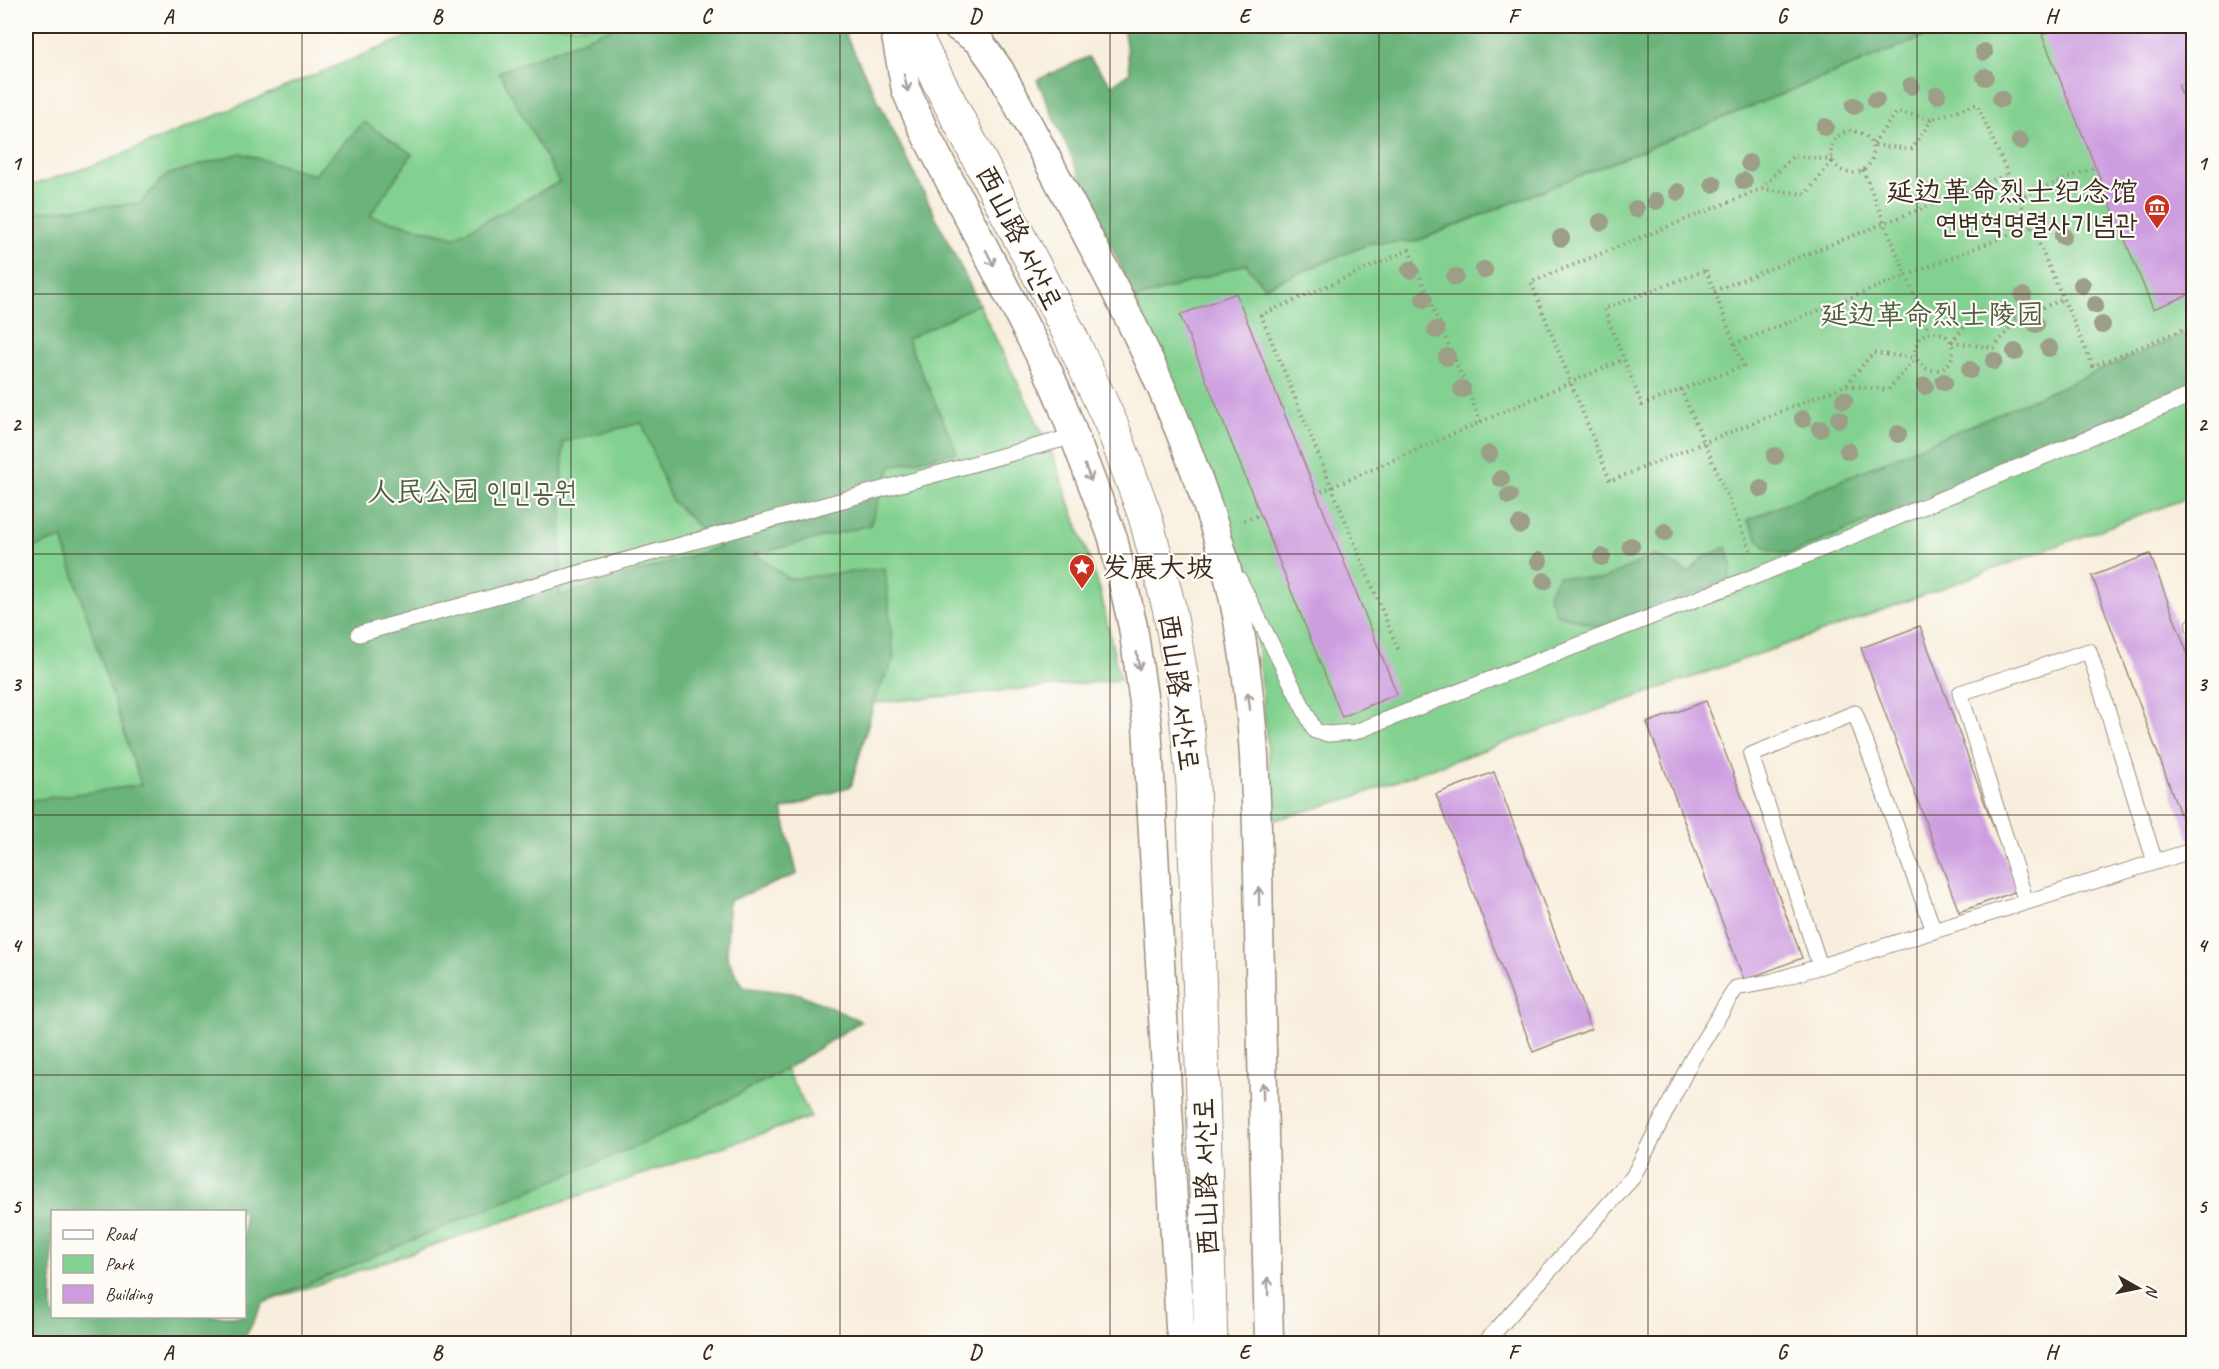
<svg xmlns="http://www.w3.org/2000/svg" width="2219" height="1369" viewBox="0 0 2219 1369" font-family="Caveat,'LXGW WenKai TC','Poor Story',sans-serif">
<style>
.green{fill:#83d190;stroke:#5f7e57;stroke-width:1.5;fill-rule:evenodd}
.forest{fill:#6ab37a;stroke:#526e4c;stroke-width:1.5;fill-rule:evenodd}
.building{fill:#cd9de0}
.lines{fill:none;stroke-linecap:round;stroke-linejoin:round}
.service-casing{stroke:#9a8c7e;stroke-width:17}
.minor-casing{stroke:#9a8c7e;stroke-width:31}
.tertiary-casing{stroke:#9a8c7e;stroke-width:35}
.path{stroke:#9a8c7e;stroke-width:4;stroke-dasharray:1.5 4.5;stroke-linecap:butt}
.service{stroke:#fff;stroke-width:15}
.minor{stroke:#fff;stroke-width:28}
.tertiary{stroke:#fff;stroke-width:33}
.tree{fill:#9c9e87}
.oneway{stroke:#a79f9a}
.grid{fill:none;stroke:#3b2a1e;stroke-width:1.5;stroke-opacity:0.55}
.labels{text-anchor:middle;stroke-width:4.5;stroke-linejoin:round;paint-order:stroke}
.poi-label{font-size:28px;fill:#3b2a1e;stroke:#fdfcf7;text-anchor:end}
.street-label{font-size:28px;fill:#3b2a1e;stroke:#fdfcf7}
.park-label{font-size:28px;fill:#515c40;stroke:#fdfcf7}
.neatline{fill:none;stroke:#3b2a1e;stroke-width:2}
.grid-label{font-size:20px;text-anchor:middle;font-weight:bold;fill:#3b2a1e}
</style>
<rect width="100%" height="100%" fill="#fdfcf7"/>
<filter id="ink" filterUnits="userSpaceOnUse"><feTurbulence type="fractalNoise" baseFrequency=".0167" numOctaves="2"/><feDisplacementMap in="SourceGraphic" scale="12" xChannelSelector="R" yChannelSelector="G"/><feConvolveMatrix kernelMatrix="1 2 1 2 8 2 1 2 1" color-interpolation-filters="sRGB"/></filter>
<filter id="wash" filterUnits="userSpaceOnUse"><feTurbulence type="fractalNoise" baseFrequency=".008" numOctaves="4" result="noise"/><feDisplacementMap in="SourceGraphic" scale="24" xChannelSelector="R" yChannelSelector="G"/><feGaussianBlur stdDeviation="1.35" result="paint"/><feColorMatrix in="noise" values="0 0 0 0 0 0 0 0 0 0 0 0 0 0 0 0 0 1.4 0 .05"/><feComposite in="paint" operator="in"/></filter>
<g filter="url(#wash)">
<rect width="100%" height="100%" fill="#f8eedd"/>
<path class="green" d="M 433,26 L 841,26 L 1051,450 L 1100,590 L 1120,680 L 874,703 L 851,786 L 782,810 L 797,874 L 728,901 L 727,957 L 811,1117 L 263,1303 L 242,1343 L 26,1343 L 26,187 L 101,163 ZM 52,1212 L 244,1212 L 244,1316 L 52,1316 Z
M 1951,26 L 2193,26 L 2193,496 L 1836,627 L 1421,772 L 1354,797 L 1275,820 L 1256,636 L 1235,560 L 1135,299 L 1246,264 L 1265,287 L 1371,243 L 1415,242 Z"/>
<path class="forest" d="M 617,26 L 841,26 L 979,304 L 907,339 L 957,452 L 891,466 L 870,525 L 755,554 L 789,579 L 885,568 L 894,658 L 873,703 L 851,786 L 782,810 L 797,874 L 728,901 L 727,957 L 742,987 L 800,994 L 861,1021 L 786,1069 L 662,1135 L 263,1303 L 242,1343 L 26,1343 L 26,801 L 141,785 L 62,538 L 26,550 L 26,213 L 140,203 L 166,175 L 241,153 L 314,175 L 364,122 L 412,154 L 370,216 L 455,237 L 559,182 L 499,72 ZM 642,423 L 671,500 L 720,547 L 560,596 L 563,442 ZM 52,1212 L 244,1212 L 244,1316 L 52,1316 Z
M 1123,26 L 1951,26 L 1414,242 L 1371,243 L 1264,287 L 1246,264 L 1135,299 L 1037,80 L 1088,57 L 1112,85 L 1130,72 Z
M 2193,331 L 2193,384 L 1793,553 C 1761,555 1763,544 1747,520 Z
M 1726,547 L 1732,565 L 1729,579 L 1605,628 L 1556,614 L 1548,594 L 1558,576 L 1601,580 L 1655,555 L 1689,573 L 1702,558 Z"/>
<g id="blocks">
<path class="building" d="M 2064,26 L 2194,26 L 2194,80 L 2178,85 L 2194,126 L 2194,293 L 2153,309 L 2042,35 Z
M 1236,293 L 1397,694 L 1342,717 L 1180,315 Z
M 2150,554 L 2194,671 L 2194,840 L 2190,841 L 2092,576 Z
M 1920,626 L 2017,891 L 1959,912 L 1861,648 Z
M 1706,701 L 1802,958 L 1744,980 L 1647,723 Z
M 1494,772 L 1591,1029 L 1533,1052 L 1436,794 Z"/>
</g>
</g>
<g filter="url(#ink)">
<use href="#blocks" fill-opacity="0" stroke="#9a8c7e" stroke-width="1.5"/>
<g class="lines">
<g class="service-casing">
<path id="service" d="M 1239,579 L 1315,731 L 1328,734 L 1355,732 L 1761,574 L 2194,394
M 2194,625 L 2194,627
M 359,634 L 1074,436
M 2026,902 L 1960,693 L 2089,651 L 2155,862
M 1820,966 L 1751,755 L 1855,713 L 1934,931
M 1484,1344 L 1633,1177 L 1691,1061 L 1736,988 L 1773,981 L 2194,850"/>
</g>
<g class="minor-casing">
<path id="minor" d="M 894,26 L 906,90 L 924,131 L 1047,369 L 1060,399 L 1113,538 L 1133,627 L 1147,724 L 1180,1328 L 1186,1344
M 956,26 L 979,41 L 1000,71 C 1084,230 1175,386 1224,559 C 1257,680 1257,805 1259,929 C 1263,1066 1266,1203 1269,1340 L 1267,1344"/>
</g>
<g class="tertiary-casing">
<path id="tertiary" d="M 910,26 L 1070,335 L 1112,426 L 1145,516 L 1169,607 L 1183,685 L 1193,784 L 1211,1344"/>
</g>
<path class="path" d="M 1932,119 L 1912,149 L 1872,145 L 1897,112 L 1932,119 L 1977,104 L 2093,366 L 2194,325
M1831 152a21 21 0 1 1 42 0a21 21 0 1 1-42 0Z
M 1833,160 L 1793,156 L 1761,189 L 1531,282 L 1610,481 L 1846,385 L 1873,353 L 1916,358
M 1863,170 L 1929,332
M 1762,189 L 1806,194 L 1833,160
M 2019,198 L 2095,167
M 1706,270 L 1743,366 L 1642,405 L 1604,309 Z
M 1714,291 L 2008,174
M1915 351a19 19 0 1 1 38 0a19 19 0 1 1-38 0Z
M 1951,342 L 1980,310 L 2018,317 L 2064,299
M 1952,342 L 1994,348 L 2018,317
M 1734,344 L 2031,226
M 1847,385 L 1888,390 L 1916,358
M 1681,389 L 1751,551
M 1316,494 L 1624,359
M 1244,520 L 1261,515
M 1398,649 L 1261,315 L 1409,250 L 1481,422"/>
<use href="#service" class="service"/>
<use href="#minor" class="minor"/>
<use href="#tertiary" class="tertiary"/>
</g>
<g class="tree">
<circle cx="1984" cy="52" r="9"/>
<circle cx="1985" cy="77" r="9"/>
<circle cx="1911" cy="86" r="9"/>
<circle cx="1937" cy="95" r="9"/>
<circle cx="2001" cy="99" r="9"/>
<circle cx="1876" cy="100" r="9"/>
<circle cx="1854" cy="106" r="9"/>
<circle cx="1825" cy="127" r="9"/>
<circle cx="2020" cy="141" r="9"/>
<circle cx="1749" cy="163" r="9"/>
<circle cx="1744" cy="181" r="9"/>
<circle cx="1713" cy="184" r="9"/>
<circle cx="1678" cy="192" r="9"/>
<circle cx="1656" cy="201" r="9"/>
<circle cx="1636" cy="209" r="9"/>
<circle cx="1601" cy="222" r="9"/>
<circle cx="2063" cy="236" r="9"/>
<circle cx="1561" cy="238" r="9"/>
<circle cx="1410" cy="270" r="9"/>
<circle cx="1484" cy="270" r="9"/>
<circle cx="1455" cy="277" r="9"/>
<circle cx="2082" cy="285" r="9"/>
<circle cx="2023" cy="296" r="9"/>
<circle cx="1424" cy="299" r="9"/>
<circle cx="2095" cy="305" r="9"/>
<circle cx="2036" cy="324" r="9"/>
<circle cx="2102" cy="325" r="9"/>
<circle cx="1436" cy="330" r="9"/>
<circle cx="2049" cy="348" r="9"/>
<circle cx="2015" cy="352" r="9"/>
<circle cx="1447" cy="357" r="9"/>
<circle cx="1994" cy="361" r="9"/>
<circle cx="1970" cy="370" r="9"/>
<circle cx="1944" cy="382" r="9"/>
<circle cx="1925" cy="386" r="9"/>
<circle cx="1462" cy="389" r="9"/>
<circle cx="1844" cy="400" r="9"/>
<circle cx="1803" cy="419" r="9"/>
<circle cx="1839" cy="419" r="9"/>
<circle cx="1820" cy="429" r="9"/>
<circle cx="1898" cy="434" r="9"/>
<circle cx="1848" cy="451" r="9"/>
<circle cx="1489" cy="454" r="9"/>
<circle cx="1775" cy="456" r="9"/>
<circle cx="1501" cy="479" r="9"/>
<circle cx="1761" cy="489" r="9"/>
<circle cx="1509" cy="496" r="9"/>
<circle cx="1520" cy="525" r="9"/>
<circle cx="1665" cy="532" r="9"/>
<circle cx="1631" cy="546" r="9"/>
<circle cx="1602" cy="557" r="9"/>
<circle cx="1539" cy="561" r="9"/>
<circle cx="1544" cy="581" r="9"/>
</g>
<defs><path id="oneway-shaft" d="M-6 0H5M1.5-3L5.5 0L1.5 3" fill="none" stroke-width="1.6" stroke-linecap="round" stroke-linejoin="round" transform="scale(1.5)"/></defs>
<g class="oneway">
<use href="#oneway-shaft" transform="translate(906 83) rotate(77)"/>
<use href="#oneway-shaft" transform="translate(990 258) rotate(63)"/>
<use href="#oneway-shaft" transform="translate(1088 473) rotate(69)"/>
<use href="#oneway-shaft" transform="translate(1138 661) rotate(82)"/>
<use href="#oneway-shaft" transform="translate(1249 701) rotate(-97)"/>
<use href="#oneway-shaft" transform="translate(1259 896) rotate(-91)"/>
<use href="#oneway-shaft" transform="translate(1263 1091) rotate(-91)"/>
<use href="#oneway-shaft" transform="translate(1268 1286) rotate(-91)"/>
</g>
</g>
<path class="grid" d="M 302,26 L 302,1344M 571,26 L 571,1344M 840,26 L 840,1344M 1110,26 L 1110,1344M 1379,26 L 1379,1344M 1648,26 L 1648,1344M 1917,26 L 1917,1344M 26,294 L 2194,294M 26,554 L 2194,554M 26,815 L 2194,815M 26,1075 L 2194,1075"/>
<defs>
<g id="museum-pin" transform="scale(1.35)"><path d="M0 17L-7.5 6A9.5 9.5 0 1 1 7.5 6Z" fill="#c8321e" stroke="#fdfcf7"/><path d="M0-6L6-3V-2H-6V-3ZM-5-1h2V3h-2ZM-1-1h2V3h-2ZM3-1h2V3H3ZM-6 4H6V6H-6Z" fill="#fff"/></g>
<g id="sight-pin" transform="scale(1.35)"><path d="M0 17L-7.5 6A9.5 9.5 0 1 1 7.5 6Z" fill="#c8321e" stroke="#fdfcf7"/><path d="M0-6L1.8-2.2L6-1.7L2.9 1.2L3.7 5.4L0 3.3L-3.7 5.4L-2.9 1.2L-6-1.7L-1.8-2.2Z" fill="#fff"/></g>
</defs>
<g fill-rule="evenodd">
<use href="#museum-pin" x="2157" y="207"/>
<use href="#sight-pin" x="1082" y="567"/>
</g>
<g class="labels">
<g class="poi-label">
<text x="2138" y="201">延边革命烈士纪念馆<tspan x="2138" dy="32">연변혁명렬사기념관</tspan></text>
<text x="1102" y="577" text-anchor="start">发展大坡</text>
</g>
<g class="street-label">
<text transform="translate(1020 237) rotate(63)" y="10">西山路 서산로</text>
<text transform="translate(1180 692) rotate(82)" y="10">西山路 서산로</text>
<text transform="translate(1205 1177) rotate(-92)" y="10">西山路 서산로</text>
</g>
<g class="park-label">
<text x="1932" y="324">延边革命烈士陵园</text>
<text x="472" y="501">人民公园 인민공원</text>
</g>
</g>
<rect width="2219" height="1369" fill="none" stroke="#fdfcf7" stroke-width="66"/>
<rect x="51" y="1210" width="195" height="108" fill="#fdfcf7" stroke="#afa8a0" stroke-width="1.5"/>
<rect x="63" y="1230" width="30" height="9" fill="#ffffff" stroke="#afa8a0" stroke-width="1.5"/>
<text x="105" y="1240" font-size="18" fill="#3b2a1e">Road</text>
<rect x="63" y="1255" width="30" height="18" fill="#83d190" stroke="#afa8a0" stroke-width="1.5"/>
<text x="105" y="1270" font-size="18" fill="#3b2a1e">Park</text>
<rect x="63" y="1285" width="30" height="18" fill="#cd9de0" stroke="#afa8a0" stroke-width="1.5"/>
<text x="105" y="1300" font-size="18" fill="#3b2a1e">Building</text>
<g transform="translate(2138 1288) rotate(99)" stroke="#fdfcf7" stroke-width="4.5" paint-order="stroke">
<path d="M0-4.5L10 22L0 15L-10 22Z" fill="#3b2a1e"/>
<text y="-9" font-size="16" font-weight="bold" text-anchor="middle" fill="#3b2a1e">N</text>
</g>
<rect x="33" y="33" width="2153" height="1303" class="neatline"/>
<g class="grid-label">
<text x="168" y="23">A</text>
<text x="437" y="23">B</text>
<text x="706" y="23">C</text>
<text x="975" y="23">D</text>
<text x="1244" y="23">E</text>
<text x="1513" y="23">F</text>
<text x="1782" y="23">G</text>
<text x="2051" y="23">H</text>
<text x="16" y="170">1</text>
<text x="2202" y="170">1</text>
<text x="16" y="431">2</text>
<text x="2202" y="431">2</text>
<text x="16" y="691">3</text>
<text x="2202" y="691">3</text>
<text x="16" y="952">4</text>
<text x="2202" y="952">4</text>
<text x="16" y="1213">5</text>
<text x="2202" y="1213">5</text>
<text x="168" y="1359">A</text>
<text x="437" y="1359">B</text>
<text x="706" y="1359">C</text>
<text x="975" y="1359">D</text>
<text x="1244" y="1359">E</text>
<text x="1513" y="1359">F</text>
<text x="1782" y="1359">G</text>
<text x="2051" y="1359">H</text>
</g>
</svg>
